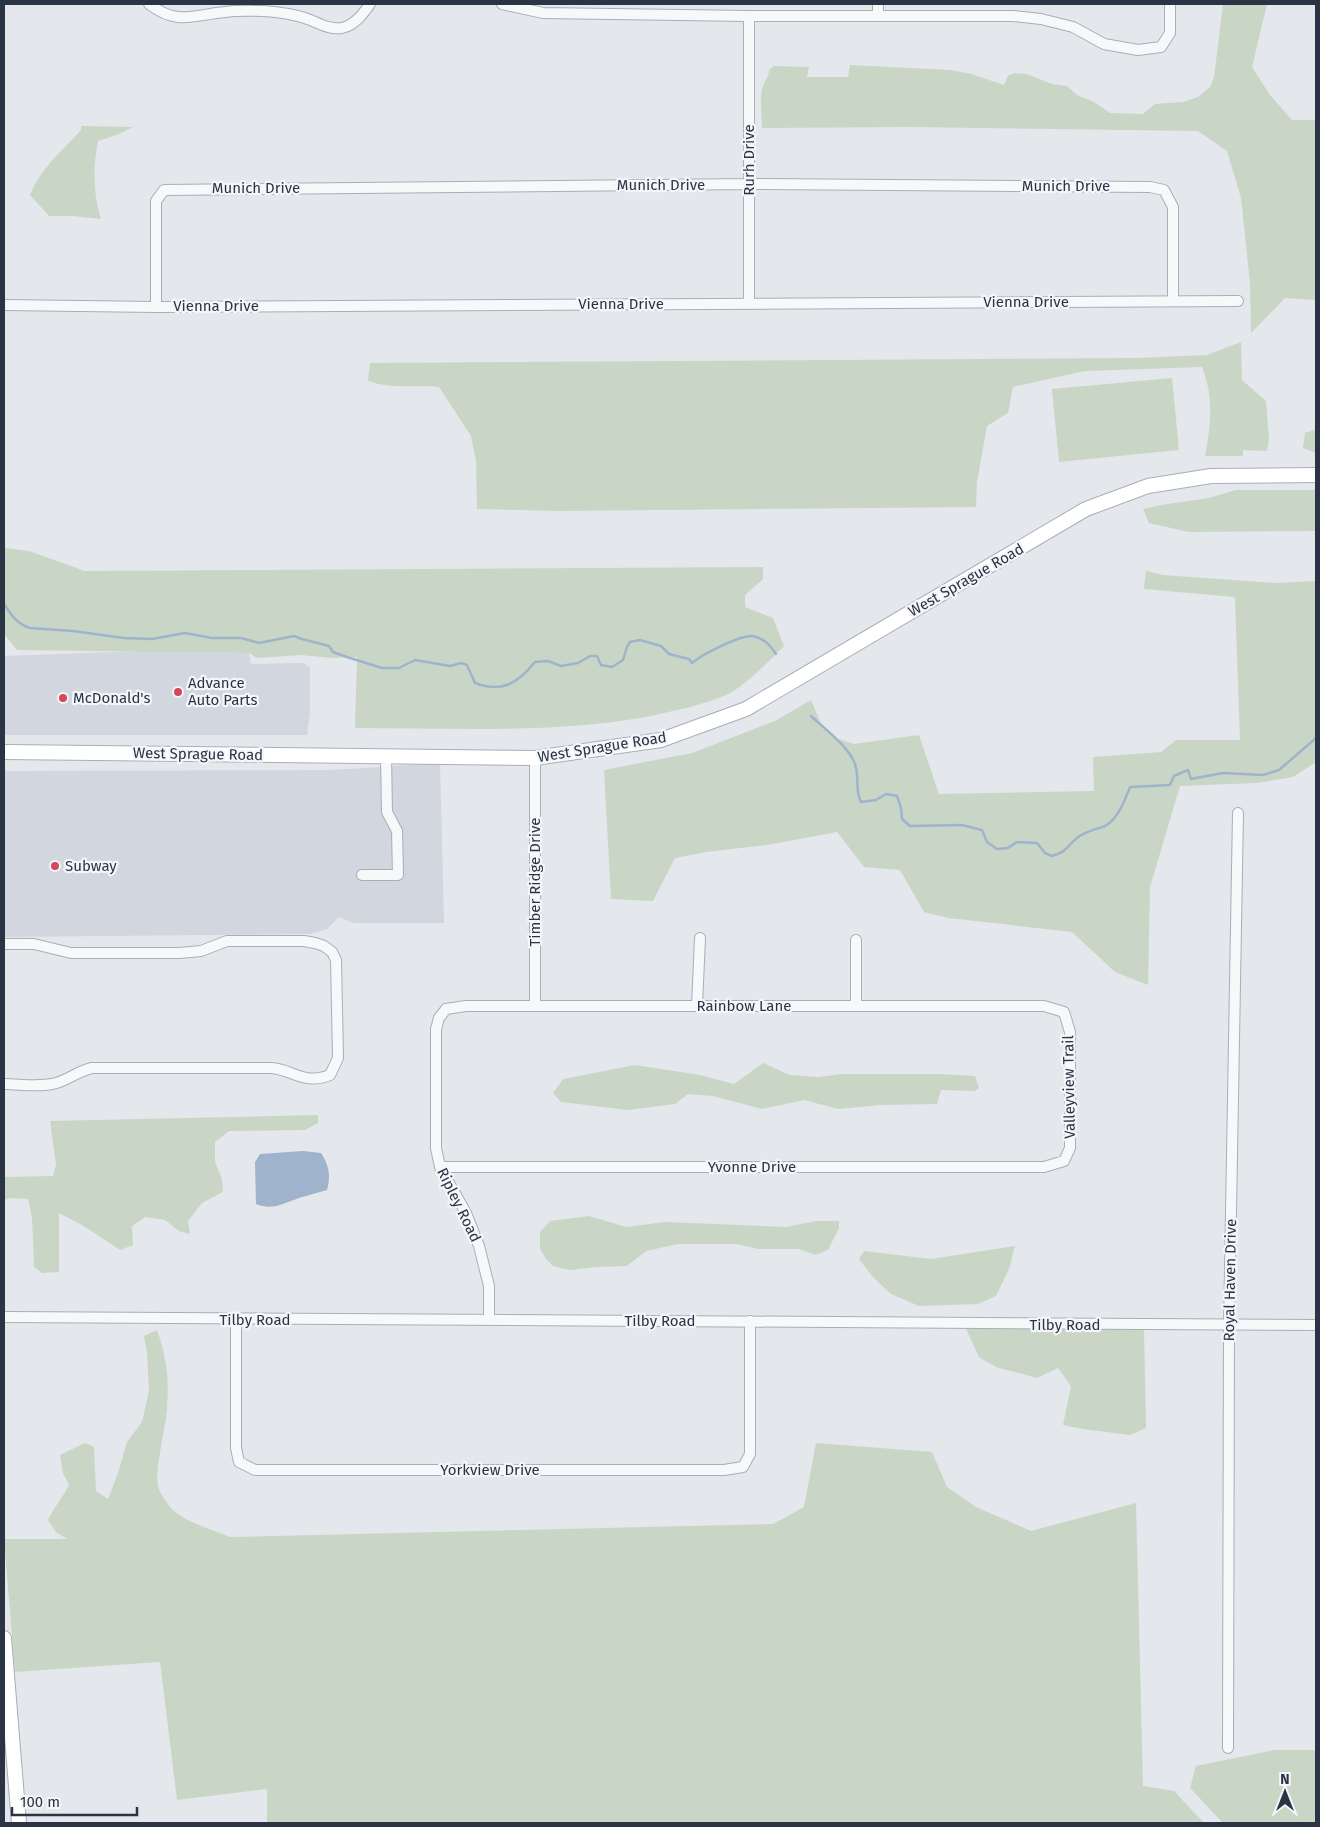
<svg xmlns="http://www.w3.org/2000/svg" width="1320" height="1827" viewBox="0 0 1320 1827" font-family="'Fira Sans',sans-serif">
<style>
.built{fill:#d2d6de}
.green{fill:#c9d6c5}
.water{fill:#9fb4cc}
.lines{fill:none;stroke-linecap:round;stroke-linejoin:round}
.stream{stroke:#9fb4cc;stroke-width:2.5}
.street-casing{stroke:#a9aeb7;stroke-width:12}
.secondary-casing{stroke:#a9aeb7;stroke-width:16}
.street{stroke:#f7f8fa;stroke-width:10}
.secondary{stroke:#fff;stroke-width:14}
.poi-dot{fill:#d1495b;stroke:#f4f6f9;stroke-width:2}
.labels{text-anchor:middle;stroke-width:4.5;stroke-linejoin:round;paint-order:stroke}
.street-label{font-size:15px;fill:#2b3445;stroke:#f4f6f9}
.poi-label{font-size:15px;fill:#2b3445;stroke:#f4f6f9;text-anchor:start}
</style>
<rect width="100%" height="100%" fill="#e4e7ec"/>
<path class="built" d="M 141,651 L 249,653 L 251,664 L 304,663 L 310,668 L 310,713 L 307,735 L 4,735 L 4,656 Z
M 440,763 L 444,923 L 354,923 L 339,917 L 327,929 L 311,934 L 4,937 L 4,771 L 333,770 Z"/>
<path class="green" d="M 1223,4 L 1267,4 L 1252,67 L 1270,95 L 1292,120 L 1316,120 L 1316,300 L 1285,298 L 1251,333 L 1250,283 L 1241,198 L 1227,151 L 1198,131 L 908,127 L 762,128 C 762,115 759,98 763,86 C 765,80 769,77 769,70 L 774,66 L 809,67 L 807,77 L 848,77 L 850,65 L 950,70 L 971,74 L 1004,85 L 1008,76 L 1014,73 L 1027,74 L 1052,84 L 1067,86 L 1077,95 L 1094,102 L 1110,113 L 1143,114 L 1155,104 L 1183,102 L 1198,97 L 1210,87 L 1214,77 Z
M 81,126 L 133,127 L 119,134 L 98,141 C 93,167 93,194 101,219 L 72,216 L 49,216 L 30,195 C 40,169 63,150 81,130 Z
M 1241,342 L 1242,380 L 1266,401 L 1269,439 L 1267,451 L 1243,450 L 1243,456 L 1205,456 C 1211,426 1214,396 1202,367 L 1085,371 L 1013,387 L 1008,413 L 987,426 L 977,482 L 976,507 L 560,511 L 477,509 L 476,460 L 471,436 L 439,387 C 416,385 389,389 368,381 L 370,363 L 1137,358 L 1207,355 Z
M 1172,378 L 1179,450 L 1059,462 L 1052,389 Z
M 1316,429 L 1316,453 L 1303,448 L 1305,433 Z
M 1236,490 L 1316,490 L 1316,531 L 1189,532 L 1149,523 L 1143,509 L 1161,505 L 1209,498 Z
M 4,548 L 29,551 L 85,571 L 763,567 L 763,579 L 745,595 L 745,607 L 773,618 L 784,646 C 769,661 744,687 726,695 C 700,706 673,711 646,717 C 550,734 452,728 355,728 L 357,657 L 332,658 L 301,655 L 257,658 L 249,653 L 17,650 L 4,634 Z
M 1146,571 L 1163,575 L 1275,583 L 1316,581 L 1316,762 L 1293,777 L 1257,783 L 1180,786 L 1150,887 L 1148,985 L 1115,972 L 1072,932 L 949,918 L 924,912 L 900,870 L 864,867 L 837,832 L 767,845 L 706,852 L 675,858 L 653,901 L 611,899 L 604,770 L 692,753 L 775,721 L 811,700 L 821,724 L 836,738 L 854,744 L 919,735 L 939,794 L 1094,791 L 1093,757 L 1161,752 L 1176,740 L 1240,740 L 1235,597 L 1144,589 Z
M 763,1063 L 790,1075 L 818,1077 L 843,1074 L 940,1074 L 975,1076 L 979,1088 L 975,1091 L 941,1090 L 937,1104 L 881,1105 L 838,1109 L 804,1100 L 762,1109 L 713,1096 L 688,1094 L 675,1104 L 628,1110 L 561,1102 L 553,1093 L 563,1079 L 635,1065 L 700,1075 L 734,1084 Z
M 318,1115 L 318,1123 L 305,1130 L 229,1131 L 215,1142 L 215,1162 L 222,1179 L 223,1192 L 202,1203 L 188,1221 L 190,1234 L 179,1231 L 165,1220 L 145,1217 L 132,1226 L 133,1245 L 120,1250 L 82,1225 L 59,1213 L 59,1272 L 42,1273 L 34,1267 L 32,1217 L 28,1199 L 11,1198 L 4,1200 L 4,1177 L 53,1176 L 56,1164 L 50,1121 Z
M 589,1216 L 626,1227 L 665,1222 L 786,1227 L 816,1221 L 839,1221 L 839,1228 L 828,1250 L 816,1255 L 799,1249 L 758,1249 L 737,1244 L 678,1244 L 646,1251 L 627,1266 L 596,1267 L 570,1270 L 553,1266 L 546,1259 L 540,1249 L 540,1232 L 550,1221 Z
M 1015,1246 L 1009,1269 L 996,1296 L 978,1304 L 919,1306 L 891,1294 L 872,1276 L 859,1259 L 864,1251 L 931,1259 Z
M 966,1329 L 1144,1329 L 1146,1428 L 1130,1435 L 1083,1429 L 1063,1425 L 1071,1386 L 1058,1368 L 1037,1378 L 996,1367 L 979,1357 Z
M 157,1330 C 167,1357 169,1381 167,1409 C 166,1427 153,1475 159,1489 C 161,1495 167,1503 171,1508 C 182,1521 213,1530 230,1537 L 773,1524 L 804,1507 L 816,1443 L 932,1452 L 947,1487 L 976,1507 L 1031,1531 L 1136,1503 L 1143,1786 L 1174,1791 L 1204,1823 L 267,1823 L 267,1789 L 177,1800 L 160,1662 L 15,1672 L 4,1539 L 67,1539 L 56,1532 L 48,1520 C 54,1507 63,1497 69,1485 L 63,1473 L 60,1455 L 85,1443 L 94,1447 L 96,1491 L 108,1499 L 118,1473 L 127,1442 L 142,1422 L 149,1391 L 147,1353 L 144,1336 Z
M 1275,1750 L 1316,1750 L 1316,1823 L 1223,1823 L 1190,1788 L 1196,1766 Z"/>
<path class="water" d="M 303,1151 L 321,1153 C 329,1165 331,1176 327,1190 C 318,1193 308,1195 299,1198 C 284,1203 272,1211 256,1204 L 255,1162 L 260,1154 Z"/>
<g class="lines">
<path class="stream" d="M 4,604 C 11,615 17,624 30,628 L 73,631 L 124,638 L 152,639 L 185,633 L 212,638 L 241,638 L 259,643 L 294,636 L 302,639 L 329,646 L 333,652 L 347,657 L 382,668 L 399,668 L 415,660 L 450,666 L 461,663 L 467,665 L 475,683 C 502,693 517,684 535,662 L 548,661 L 561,666 L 578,663 L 590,656 L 597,656 L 601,665 L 612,667 L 623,660 L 627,647 L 630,642 L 640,640 L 661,646 L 669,654 L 689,659 L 692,663 C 701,655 740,635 752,636 C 764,638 770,645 776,654
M 811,716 C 825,729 853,750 856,768 C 859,779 855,792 861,802 L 876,800 L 886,794 L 897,796 L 901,808 L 902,819 L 910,826 L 962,825 L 982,830 L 987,842 L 997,849 L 1008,848 L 1017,842 L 1037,843 L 1045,853 L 1052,856 C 1068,851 1065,848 1077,838 C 1085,831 1095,830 1105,826 C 1118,819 1125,800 1130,787 L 1170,785 L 1174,776 L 1188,770 L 1191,779 L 1223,773 L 1263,775 L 1279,770 L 1316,738"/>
<g class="street-casing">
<path id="street" d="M 149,4 C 178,26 193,15 225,12 C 238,10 251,11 264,11 C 277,12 292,14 305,18 C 317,22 328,30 342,28 C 355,25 363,14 370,4
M 502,4 L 543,13 L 749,16 L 1013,16 L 1041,19 L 1073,27 L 1104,44 L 1138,50 L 1161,47 L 1170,33 L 1170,4
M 878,4 L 878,16
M 749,16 L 749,304
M 4,305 L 156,307 L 1238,301
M 156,307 L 156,201 L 164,190 L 749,184 L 1150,187 L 1164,190 L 1173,207 L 1173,301
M 362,875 L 398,875 L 397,831 L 387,812 L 386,756
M 4,944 L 34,944 L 71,953 L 179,953 L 201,951 L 227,941 L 304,941 L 315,943 L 324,946 L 332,952 L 336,960 L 338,1058 L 330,1075 C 304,1085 296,1071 272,1068 L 92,1068 C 77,1071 66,1082 52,1084 C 36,1087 19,1084 4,1084
M 535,1006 L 535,758
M 697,1006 L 700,938
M 856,1006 L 856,940
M 440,1167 L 1044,1167 L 1064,1161 L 1070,1148 L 1070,1032 L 1064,1012 L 1044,1006 L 466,1006 L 446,1009 L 439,1018 L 436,1029 L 436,1148 L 440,1167 L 466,1213 L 479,1246 L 489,1286 L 489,1320
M 4,1317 L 1316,1325
M 236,1320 L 236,1448 L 239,1462 L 255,1470 L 724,1470 L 743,1467 L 750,1454 L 750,1321
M 1228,1748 L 1229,1325 L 1238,813"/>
</g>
<g class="secondary-casing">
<path id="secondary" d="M 4,752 L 535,758 L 661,740 L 746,709 L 1086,509 L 1148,486 L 1211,476 L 1316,475
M 4,1638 L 19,1823"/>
</g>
<use href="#street" class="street"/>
<use href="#secondary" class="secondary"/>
</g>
<g class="poi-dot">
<circle cx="178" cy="692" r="5"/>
<circle cx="63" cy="698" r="5"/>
<circle cx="55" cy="866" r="5"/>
</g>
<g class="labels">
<g class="street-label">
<text transform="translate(749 160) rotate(-90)" y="5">Rurh Drive</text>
<text x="661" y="190">Munich Drive</text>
<text x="1066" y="191">Munich Drive</text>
<text x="256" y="193">Munich Drive</text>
<text x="1026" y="307">Vienna Drive</text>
<text x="621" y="309">Vienna Drive</text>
<text x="216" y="311">Vienna Drive</text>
<text transform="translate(966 580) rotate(-30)" y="5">West Sprague Road</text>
<text transform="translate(602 747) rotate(-9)" y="5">West Sprague Road</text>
<text transform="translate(198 754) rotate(1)" y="5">West Sprague Road</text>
<text transform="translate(535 882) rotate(-90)" y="5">Timber Ridge Drive</text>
<text x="744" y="1011">Rainbow Lane</text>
<text transform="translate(1069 1087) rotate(-91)" y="5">Valleyview Trail</text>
<text x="752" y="1172">Yvonne Drive</text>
<text transform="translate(459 1205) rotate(64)" y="5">Ripley Road</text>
<text transform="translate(1230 1280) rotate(-89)" y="5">Royal Haven Drive</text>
<text x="255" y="1325">Tilby Road</text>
<text x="660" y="1326">Tilby Road</text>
<text x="1065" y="1330">Tilby Road</text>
<text x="490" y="1475">Yorkview Drive</text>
</g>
<g class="poi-label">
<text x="188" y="688">Advance<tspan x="188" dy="17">Auto Parts</tspan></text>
<text x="73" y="703">McDonald's</text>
<text x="65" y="871">Subway</text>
</g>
</g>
<rect width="1320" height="1827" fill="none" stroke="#2b3445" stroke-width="10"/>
<g transform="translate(1285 1792)" stroke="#f4f6f9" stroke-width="4" paint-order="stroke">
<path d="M0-4L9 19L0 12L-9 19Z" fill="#2b3445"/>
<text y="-8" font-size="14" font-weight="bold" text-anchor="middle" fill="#2b3445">N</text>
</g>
<path d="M12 1807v8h125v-8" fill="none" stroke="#2b3445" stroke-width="2.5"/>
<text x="20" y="1807" font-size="15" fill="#2b3445" stroke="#f4f6f9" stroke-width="4" paint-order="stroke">100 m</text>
</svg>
